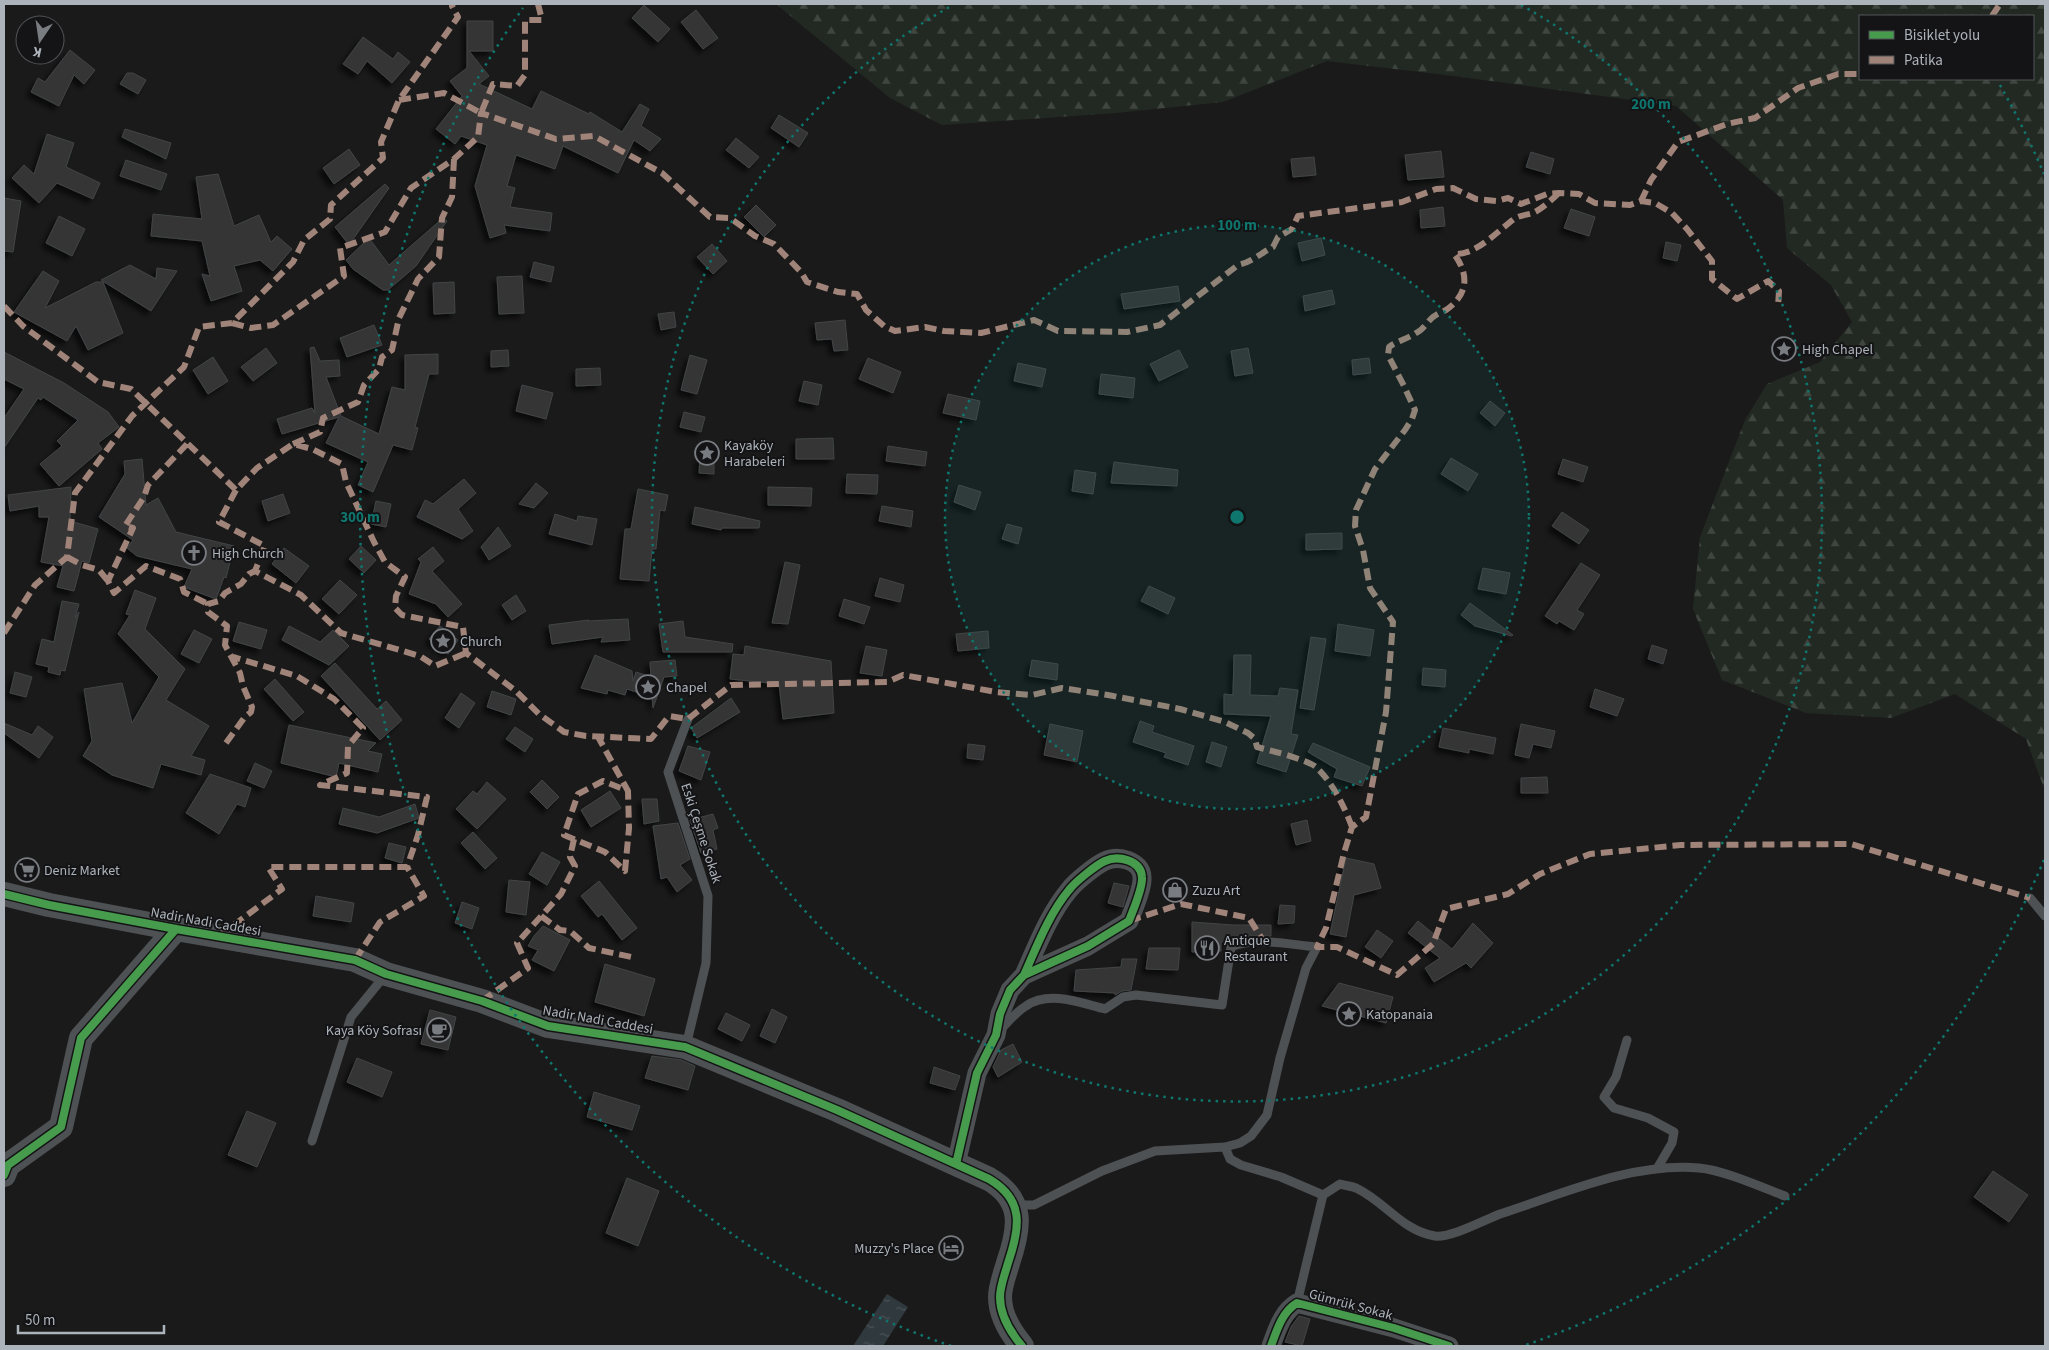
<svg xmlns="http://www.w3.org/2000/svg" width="2049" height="1350" viewBox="0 0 2049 1350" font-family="'Source Sans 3',sans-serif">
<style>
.forest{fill:url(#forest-firs);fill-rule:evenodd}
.water{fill:url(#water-ripples)}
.building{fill:#343536;stroke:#424546;filter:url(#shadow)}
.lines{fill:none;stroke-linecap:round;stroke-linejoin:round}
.service{stroke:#4e5153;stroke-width:9}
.minor{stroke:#4e5153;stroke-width:19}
.tertiary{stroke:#4e5153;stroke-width:24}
.quiet{stroke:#a18479;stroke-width:6;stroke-dasharray:12 6;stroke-linecap:butt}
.cycleway-casing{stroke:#141416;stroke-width:11}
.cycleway{stroke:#469c4c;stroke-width:8}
.ring{fill:none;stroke:#0f766e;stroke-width:2.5;stroke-dasharray:2.5 5}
.labels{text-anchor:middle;stroke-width:4;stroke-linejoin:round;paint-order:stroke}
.poi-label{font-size:14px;fill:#acb3ba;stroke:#141416;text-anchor:start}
.street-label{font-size:14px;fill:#acb3ba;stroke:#141416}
.centre{fill:#0f766e;stroke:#141416;stroke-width:2.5}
.ring-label{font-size:15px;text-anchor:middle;font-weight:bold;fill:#0f766e;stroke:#141416;stroke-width:4;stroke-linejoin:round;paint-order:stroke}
</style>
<defs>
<pattern id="forest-firs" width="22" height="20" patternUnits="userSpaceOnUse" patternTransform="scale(1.25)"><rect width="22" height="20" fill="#222922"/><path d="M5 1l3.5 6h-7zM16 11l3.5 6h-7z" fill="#3f4640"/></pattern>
<pattern id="water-ripples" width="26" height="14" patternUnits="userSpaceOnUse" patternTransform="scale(1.25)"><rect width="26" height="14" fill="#30393d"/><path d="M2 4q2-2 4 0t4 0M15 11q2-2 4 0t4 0" fill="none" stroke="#4b5357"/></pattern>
<filter id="shadow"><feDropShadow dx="-4.5" dy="4.5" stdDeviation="2.5" flood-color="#0009"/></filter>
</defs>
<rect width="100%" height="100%" fill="#1a1a1a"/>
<path class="forest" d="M 776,4 L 2045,4 L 2045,791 L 2026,739 L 1955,694 L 1891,718 L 1806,713 L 1722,680 L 1693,609 L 1700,537 L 1745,420 L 1767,384 L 1820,362 L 1852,322 L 1831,285 L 1787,248 L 1783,200 L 1676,106 L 1454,76 L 1327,61 L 1223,102 L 1116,113 L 942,125 L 890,98 ZM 1860,16 L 2033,16 L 2033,79 L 1860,79 Z"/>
<path class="water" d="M 887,1294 L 908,1307 L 883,1346 L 853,1346 Z"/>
<path class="building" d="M 644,5 L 670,29 L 658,42 L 632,18 Z
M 696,10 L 718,38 L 703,49 L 681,22 Z
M 467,21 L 493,21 L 493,51 L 469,51 L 489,76 L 479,84 L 532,109 L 541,91 L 589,114 L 590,112 L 622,132 L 640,104 L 649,109 L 641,126 L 661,139 L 650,151 L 634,140 L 618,173 L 563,146 L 555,169 L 516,155 L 507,186 L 515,188 L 510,207 L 552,213 L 550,231 L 504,225 L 506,233 L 490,238 L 475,186 L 487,145 L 461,136 L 455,144 L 436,129 L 462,96 L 450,81 L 467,68 Z
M 363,37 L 393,59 L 398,52 L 410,62 L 392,83 L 367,61 L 358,74 L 343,64 Z
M 70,50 L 95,70 L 84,84 L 74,75 L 59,106 L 31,92 L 38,78 L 45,82 Z
M 127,73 L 133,73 L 146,80 L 138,94 L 120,84 Z
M 779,115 L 808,133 L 799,147 L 771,128 Z
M 125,129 L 171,143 L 166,159 L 122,137 Z
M 47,134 L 74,143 L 66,167 L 100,183 L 93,199 L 57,183 L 39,203 L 12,178 L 24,165 L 34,174 Z
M 736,138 L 759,157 L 749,168 L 726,150 Z
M 349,149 L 360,165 L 334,184 L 323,168 Z
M 1441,151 L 1444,177 L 1408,180 L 1405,155 Z
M 1531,152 L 1554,159 L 1550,174 L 1526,167 Z
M 1314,157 L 1316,175 L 1293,177 L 1291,159 Z
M 126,160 L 167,174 L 161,190 L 120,176 Z
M 218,174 L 234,226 L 259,215 L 271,242 L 277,236 L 292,249 L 273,271 L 260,260 L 234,266 L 242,291 L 211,301 L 202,274 L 210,276 L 202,241 L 151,236 L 153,214 L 202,219 L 196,177 Z
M 385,184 L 389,188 L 349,245 L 335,227 Z
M 4,198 L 21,201 L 13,252 L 4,251 Z
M 756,205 L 776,225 L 764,237 L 744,217 Z
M 1443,207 L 1445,226 L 1421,228 L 1420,210 Z
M 1571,209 L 1595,217 L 1589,236 L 1564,228 Z
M 59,216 L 85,229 L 72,256 L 46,243 Z
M 443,218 L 447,221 L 416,266 L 388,290 L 383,290 L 353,269 L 346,260 L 369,238 L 389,265 Z
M 1321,238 L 1325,255 L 1302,261 L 1298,243 Z
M 1666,242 L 1681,245 L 1677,261 L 1663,258 Z
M 712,244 L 727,261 L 713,274 L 697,257 Z
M 534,262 L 554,267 L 551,282 L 530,277 Z
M 130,265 L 156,279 L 157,268 L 177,271 L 151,311 L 101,280 Z
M 43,271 L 59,281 L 45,308 L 96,282 L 103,282 L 123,333 L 88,350 L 76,326 L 67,341 L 14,312 Z
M 522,276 L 524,313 L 499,314 L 497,277 Z
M 454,282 L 455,313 L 434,314 L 433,283 Z
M 1178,286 L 1180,301 L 1124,309 L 1121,294 Z
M 1332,290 L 1335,304 L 1305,311 L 1303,296 Z
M 674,312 L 676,327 L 661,330 L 658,314 Z
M 845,320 L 848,350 L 834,351 L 832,339 L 817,340 L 815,323 Z
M 374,325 L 382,345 L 347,357 L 340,338 Z
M 314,347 L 320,361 L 339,360 L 340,376 L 326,377 L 341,416 L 379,434 L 392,387 L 405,390 L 405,355 L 438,354 L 438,374 L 429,374 L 415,427 L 418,428 L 412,450 L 393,445 L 373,492 L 358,485 L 368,462 L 326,443 L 339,417 L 282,434 L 277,419 L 312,408 L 315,413 L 310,348 Z
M 266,348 L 277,363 L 253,381 L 241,367 Z
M 1248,348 L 1253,373 L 1235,376 L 1231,351 Z
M 508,350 L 509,366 L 491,367 L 491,351 Z
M 1179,350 L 1188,367 L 1159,381 L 1150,364 Z
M 4,352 L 64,383 L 108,412 L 119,427 L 98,443 L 102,449 L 59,486 L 40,464 L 62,446 L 57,441 L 78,420 L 43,397 L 41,400 L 38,398 L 4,448 L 4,418 L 24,389 L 4,379 Z
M 690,355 L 707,360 L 697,394 L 681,390 Z
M 213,357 L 228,381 L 208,394 L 193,370 Z
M 868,358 L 901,372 L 893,393 L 859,379 Z
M 1369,358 L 1371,373 L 1353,375 L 1352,360 Z
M 1018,363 L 1046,369 L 1042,387 L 1014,381 Z
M 600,368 L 601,385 L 576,386 L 576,369 Z
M 1101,374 L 1135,378 L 1133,398 L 1099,394 Z
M 804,381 L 822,385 L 818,405 L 799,401 Z
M 522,385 L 553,393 L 546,419 L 516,411 Z
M 948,394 L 980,401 L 976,420 L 943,413 Z
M 1490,401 L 1505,413 L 1495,426 L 1480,413 Z
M 684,412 L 705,417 L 701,432 L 680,427 Z
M 833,438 L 834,459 L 796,459 L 796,439 Z
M 888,446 L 927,452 L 925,466 L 886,461 Z
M 700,457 L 714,458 L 714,474 L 699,473 Z
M 1451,458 L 1478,474 L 1468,491 L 1441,474 Z
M 142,459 L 146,505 L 158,498 L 176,532 L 234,546 L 226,578 L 224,577 L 216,599 L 184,587 L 192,569 L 137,556 L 127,548 L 133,540 L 99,517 L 125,474 L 124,461 Z
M 1563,459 L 1588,467 L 1583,482 L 1558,474 Z
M 1114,462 L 1178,470 L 1177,486 L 1111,483 Z
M 1075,470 L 1096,473 L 1093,494 L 1072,491 Z
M 847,474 L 878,475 L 877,494 L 846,493 Z
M 464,479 L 476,493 L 458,509 L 473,531 L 462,539 L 417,517 L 425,500 L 433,504 Z
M 536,483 L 548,493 L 534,508 L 519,504 Z
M 959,485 L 981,492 L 975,510 L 954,502 Z
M 71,487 L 70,521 L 98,529 L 89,563 L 82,561 L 74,591 L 57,587 L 63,566 L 41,562 L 49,517 L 39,517 L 39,506 L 10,511 L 8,495 Z
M 768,487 L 812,488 L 811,506 L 768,505 Z
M 638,489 L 668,495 L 665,511 L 660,510 L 656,549 L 652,549 L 649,581 L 620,579 L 625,529 L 631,529 Z
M 283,494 L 290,513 L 268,521 L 262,501 Z
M 376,501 L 391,504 L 386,527 L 371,524 Z
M 882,506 L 913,511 L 911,527 L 879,521 Z
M 695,507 L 760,521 L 759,528 L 722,528 L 721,530 L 692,524 Z
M 1562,512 L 1589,530 L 1579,544 L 1552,526 Z
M 555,514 L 577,521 L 578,516 L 597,519 L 592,545 L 549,534 Z
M 1007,524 L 1022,528 L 1018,544 L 1002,539 Z
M 498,527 L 511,546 L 489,560 L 481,547 Z
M 1342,533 L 1342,549 L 1306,550 L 1306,534 Z
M 361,546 L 376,560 L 364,573 L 349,559 Z
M 433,547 L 444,561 L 432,571 L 462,604 L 448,617 L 436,604 L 409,594 L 421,562 L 418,559 Z
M 284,548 L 309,566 L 296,583 L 272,564 Z
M 785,562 L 800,565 L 788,624 L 772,623 Z
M 1581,563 L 1600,575 L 1577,610 L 1584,614 L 1574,630 L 1559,621 L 1557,624 L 1545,616 Z
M 1483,568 L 1510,573 L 1506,594 L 1478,589 Z
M 880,578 L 904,585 L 900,602 L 875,596 Z
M 340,580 L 357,595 L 339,614 L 322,599 Z
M 1149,586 L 1175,598 L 1168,614 L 1141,601 Z
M 135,590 L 156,598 L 145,629 L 185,669 L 166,700 L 209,726 L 191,756 L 205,760 L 201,775 L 161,764 L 153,788 L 112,775 L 83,756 L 92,741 L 84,689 L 122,683 L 132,723 L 159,677 L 118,634 L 130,615 L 126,614 Z
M 516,595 L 526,611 L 512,620 L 502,605 Z
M 844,599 L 870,607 L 864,624 L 839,616 Z
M 62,601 L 79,604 L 75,618 L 79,612 L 65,671 L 61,670 L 60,675 L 48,672 L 49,667 L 36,664 L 42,639 L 54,642 Z
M 1470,603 L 1513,635 L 1512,636 L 1475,626 L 1461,615 Z
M 628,619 L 630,640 L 601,642 L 603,637 L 552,644 L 549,625 L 589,620 L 588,621 Z
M 683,621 L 685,637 L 733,644 L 732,652 L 663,652 L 659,624 Z
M 239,622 L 267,630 L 261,649 L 233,641 Z
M 1338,624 L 1374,630 L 1370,656 L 1335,651 Z
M 289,626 L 320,642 L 333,630 L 349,646 L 329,665 L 282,640 Z
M 440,626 L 458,640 L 448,654 L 429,639 Z
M 194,630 L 212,639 L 199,663 L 181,654 Z
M 988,631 L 989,648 L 958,651 L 956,634 Z
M 1311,637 L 1326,639 L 1314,710 L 1300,708 Z
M 1652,645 L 1667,650 L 1663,664 L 1648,659 Z
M 745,646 L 831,661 L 834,713 L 783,719 L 779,684 L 730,679 L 733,654 L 744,655 Z
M 866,646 L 887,650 L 882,676 L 860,673 Z
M 595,655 L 632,671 L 633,681 L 636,672 L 651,677 L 650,662 L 675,660 L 677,676 L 664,677 L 653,708 L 652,697 L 627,689 L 625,695 L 608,690 L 607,694 L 581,688 Z
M 1234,655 L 1251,655 L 1250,695 L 1278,696 L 1280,688 L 1298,690 L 1291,734 L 1298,735 L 1286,772 L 1257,763 L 1271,716 L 1224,714 L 1224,694 L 1233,695 Z
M 1032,660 L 1058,664 L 1057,680 L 1029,676 Z
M 335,663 L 377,709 L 386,701 L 402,720 L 380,740 L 321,676 Z
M 1423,668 L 1446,670 L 1445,687 L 1422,685 Z
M 15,672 L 32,677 L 26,697 L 10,693 Z
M 275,679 L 304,712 L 293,721 L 264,689 Z
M 1595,689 L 1624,699 L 1617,716 L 1590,707 Z
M 492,691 L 516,699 L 511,715 L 487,707 Z
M 461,693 L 475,703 L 459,728 L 445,718 Z
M 731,698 L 740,712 L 697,738 L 691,728 Z
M 1140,721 L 1154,726 L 1152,732 L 1194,746 L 1188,765 L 1164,757 L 1166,753 L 1133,742 Z
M 4,723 L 32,735 L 38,726 L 53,737 L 39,758 L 4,733 Z
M 1050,724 L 1083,731 L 1077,762 L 1044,755 Z
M 1521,724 L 1555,731 L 1551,748 L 1533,744 L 1529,758 L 1515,755 Z
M 289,725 L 376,743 L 368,751 L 382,754 L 378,772 L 339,763 L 336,777 L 281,763 Z
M 515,727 L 533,739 L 525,752 L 506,739 Z
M 1443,728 L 1496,738 L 1493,754 L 1469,749 L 1469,753 L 1439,747 Z
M 1212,742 L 1227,747 L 1221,767 L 1206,762 Z
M 1313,743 L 1370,767 L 1362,786 L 1334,777 L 1337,769 L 1308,752 Z
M 968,744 L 985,746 L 983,760 L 967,758 Z
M 688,746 L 710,752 L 701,780 L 679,771 Z
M 255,763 L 272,771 L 264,788 L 247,781 Z
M 210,774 L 251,788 L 245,807 L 237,804 L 219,834 L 186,813 Z
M 1547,777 L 1548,793 L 1521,793 L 1521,778 Z
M 542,780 L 559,797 L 547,809 L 530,792 Z
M 487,782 L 506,799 L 477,829 L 456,809 L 473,791 L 477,794 Z
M 610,791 L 621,808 L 591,827 L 581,810 Z
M 642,799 L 657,799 L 659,821 L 644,824 Z
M 415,804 L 419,818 L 377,833 L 339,824 L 343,808 L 379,817 Z
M 713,814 L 718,828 L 713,830 L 717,849 L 701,853 L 690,820 Z
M 1307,820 L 1311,841 L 1296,845 L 1291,824 Z
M 678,823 L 690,859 L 680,865 L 692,880 L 677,892 L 667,877 L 661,879 L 653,826 Z
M 473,832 L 497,858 L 485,869 L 461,843 Z
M 389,843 L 406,847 L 402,863 L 385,858 Z
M 542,852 L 560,862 L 547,885 L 529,874 Z
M 1346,858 L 1374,864 L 1381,888 L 1354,895 L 1346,937 L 1330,934 Z
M 509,880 L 530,882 L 526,915 L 506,912 Z
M 599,881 L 637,928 L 622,940 L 602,914 L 598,917 L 581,896 Z
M 1114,883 L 1129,886 L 1123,907 L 1108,903 Z
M 316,896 L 354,903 L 351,922 L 313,916 Z
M 462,902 L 479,908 L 472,929 L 455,923 Z
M 1280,905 L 1295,906 L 1294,923 L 1278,924 Z
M 1418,921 L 1452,949 L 1473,923 L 1493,943 L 1471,968 L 1466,963 L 1434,982 L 1425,968 L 1440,958 L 1408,933 Z
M 1192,922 L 1233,925 L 1271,925 L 1271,936 L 1250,936 L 1221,942 L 1221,951 L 1192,952 Z
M 543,926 L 570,940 L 554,971 L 532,960 L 538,950 L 528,946 L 534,936 Z
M 1377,930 L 1393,941 L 1381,958 L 1365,947 Z
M 1149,948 L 1180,948 L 1178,970 L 1146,969 Z
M 1122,959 L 1137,959 L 1131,990 L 1122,991 L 1115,995 L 1115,993 L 1074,991 L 1076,970 L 1121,967 Z
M 605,964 L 655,979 L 644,1016 L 595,1002 Z
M 1339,983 L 1393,997 L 1386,1023 L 1322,1006 Z
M 772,1009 L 787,1017 L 775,1043 L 760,1036 Z
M 430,1010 L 456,1017 L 448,1050 L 421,1044 Z
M 726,1013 L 750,1025 L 742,1041 L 718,1029 Z
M 1013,1044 L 1022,1062 L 998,1077 L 993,1067 L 1001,1050 Z
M 652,1056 L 681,1060 L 695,1066 L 688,1090 L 645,1078 Z
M 357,1058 L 392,1072 L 382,1097 L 347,1082 Z
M 934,1067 L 960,1076 L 955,1090 L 930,1083 Z
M 594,1092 L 640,1106 L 632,1130 L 587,1117 Z
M 247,1111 L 276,1123 L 257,1167 L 228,1155 Z
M 1993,1171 L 2028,1195 L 2009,1222 L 1974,1197 Z
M 627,1178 L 659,1191 L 638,1246 L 606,1233 Z
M 1299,1316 L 1310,1319 L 1302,1346 L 1285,1342 L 1291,1327 Z"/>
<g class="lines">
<path class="service" d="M 2030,898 L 2045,916
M 1000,1030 C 1008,1022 1016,1012 1026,1006 C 1049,990 1081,1003 1105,1009 L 1123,997 L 1136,995 L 1222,1005 L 1231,947 C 1253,936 1292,945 1317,947 L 1306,968 L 1280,1058 L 1267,1115 L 1251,1136 L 1240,1143 L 1225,1147 L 1155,1151 L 1102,1171 L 1034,1205 L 1015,1205
M 1627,1040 L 1616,1077 L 1604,1097 L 1614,1108 L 1648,1118 L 1674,1132 L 1672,1143 L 1658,1167
M 686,1046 L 706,963 L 708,896 L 668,772 L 688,719
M 312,1141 L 351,1017 L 386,974
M 1225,1147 L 1230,1159 L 1241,1165 L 1281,1177 L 1323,1195
M 1297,1303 L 1323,1195 L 1340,1184 C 1346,1186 1353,1186 1358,1189 C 1386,1203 1403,1231 1435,1236 C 1451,1238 1484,1220 1500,1214 C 1562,1194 1633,1162 1699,1168 C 1723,1170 1761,1187 1785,1196"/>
<path class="minor" d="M 956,1164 L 977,1073 L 996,1035 L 1000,1014 L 1010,990 L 1024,975 L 1088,946 L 1129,921 C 1133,910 1143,888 1142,877 C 1141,860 1118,855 1105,861 C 1096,865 1075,882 1069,890 C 1049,914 1037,946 1024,975
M 1271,1346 C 1277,1330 1282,1312 1297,1303 L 1394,1328 L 1449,1346"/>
<path class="tertiary" d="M 4,894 L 49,905 L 176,929 L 355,960 L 386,974 L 482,1001 L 548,1026 L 685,1047 L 837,1110 L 989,1179 C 1025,1200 1020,1228 1008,1263 C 1005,1274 1000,1286 1000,1297 C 1000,1316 1011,1333 1022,1346
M 4,1175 L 8,1165 L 61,1127 L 81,1038 L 176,929"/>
<path class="quiet" d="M 1992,16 L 2000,4
M 399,100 L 444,93 L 481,113 L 493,84 L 517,86 L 525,75 L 525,20 L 542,20 L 538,4
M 1559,193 C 1551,200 1542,209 1533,213 C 1527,215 1520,215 1514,219 C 1499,230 1475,256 1454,254 C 1469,274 1469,294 1446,310 C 1442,312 1437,314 1433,317 C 1427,322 1423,330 1416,333 C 1407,339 1397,341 1389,347 L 1388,355 L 1404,386 L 1415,410 L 1412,419 L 1405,430 L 1375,469 L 1356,510 L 1355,526 L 1363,550 L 1370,588 L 1393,622 L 1386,712 L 1366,817 L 1352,827 L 1344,853 L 1326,928 L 1317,947 L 1337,947 L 1397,975 L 1433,944 L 1446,909 L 1508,894 L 1540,874 L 1590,854 L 1681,845 L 1851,844 L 2030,898
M 1641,201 L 1651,180 L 1678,142 L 1727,124 L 1755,118 L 1798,88 L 1838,74 L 1860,74
M 4,306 L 23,326 L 98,382 L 131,389 L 236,490 L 257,468 L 293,444 L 312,449 L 342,464 L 346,482 L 374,542 L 385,562 L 405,577 L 396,596 L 395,608 L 402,615 L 463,627 L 466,653 L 516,691 L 539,714 L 564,732 L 586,736 L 651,739 L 669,716 L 688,719 L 731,685 L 887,682 L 903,675 L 996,692 L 1032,695 L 1062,688 L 1108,695 L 1180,709 L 1225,722 L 1248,733 L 1255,739 L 1257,747 C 1269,750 1308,760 1316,767 C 1333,783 1344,806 1352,827
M 232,323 L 251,328 L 273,325 L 344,276 L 340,248 L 385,232 L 411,188 L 454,159 L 478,137 L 481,113 L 556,139 L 594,136 L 662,173 L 710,217 L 730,218 L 755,236 L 774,244 L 801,272 L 807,282 L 838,292 L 857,294 L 866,310 L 884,326 L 895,331 L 925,327 L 944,331 L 981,333 L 1034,320 L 1058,331 L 1127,332 L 1160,325 L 1238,265 C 1252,262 1261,253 1273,247 L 1278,237 L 1292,229 L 1298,216 L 1402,202 L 1436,189 L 1453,188 L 1476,199 L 1497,201 L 1508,198 L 1521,204 L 1547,194 L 1559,193 L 1579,194 L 1595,203 L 1630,205 L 1641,201 L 1655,203 L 1672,213 L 1687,229 L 1712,261 L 1712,279 L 1737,299 L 1768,281 L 1779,291 L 1778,307
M 187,444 L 148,485 L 144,497 L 125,526 L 133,528 L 108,581 L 114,593 L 146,566 L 180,579 L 184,592 L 208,604
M 293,444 L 320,432 L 323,418 L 358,402 L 364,385 L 379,369 L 382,357 L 392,350 L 399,318 L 418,279 L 439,257 L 442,218 L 452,197 L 454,159
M 236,490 L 219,522 L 265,546 L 255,571 L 301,595 L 341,633 L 420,656 L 435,666 L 466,653
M 67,557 L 82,565 L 99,570 L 108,581
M 4,633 L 35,585 L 67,557 L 75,493 L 132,416 L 184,367 L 199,327 L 232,323 L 293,262 L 304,240 L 330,219 L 331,205 L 383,158 L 381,142 L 399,100 L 458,17 L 452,6 L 453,4
M 597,735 L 628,791 L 603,781 L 578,794 L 564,835 L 605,852 L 625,871 L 629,828 L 628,791
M 226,743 L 244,718 L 251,712 L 252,707 L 243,686 L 240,673 L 225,645 L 227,626 L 208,612 L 208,604 L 219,601 L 225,593 L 241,584 L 249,574 L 255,571
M 541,916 L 560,930 L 570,931 L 589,948 L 636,958
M 1129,921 L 1181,904 L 1249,918 L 1264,942
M 219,936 L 282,889 L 268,867 L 407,867 L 418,835 L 427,797 L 320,785 L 347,773 L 348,746 L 363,728 L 334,699 L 297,676 L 233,657
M 355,960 L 380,922 L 424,896 L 407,867
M 482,1001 L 528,968 L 517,943 L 561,894 L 575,866 L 570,857 L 574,839"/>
<g class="cycleway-casing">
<path id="cycleway" d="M 4,894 L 49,905 L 176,929 L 355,960 L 386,974 L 482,1001 L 548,1026 L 685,1047 L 837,1110 L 989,1179 C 1025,1200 1020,1228 1008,1263 C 1005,1274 1000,1286 1000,1297 C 1000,1316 1011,1333 1022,1346
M 956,1164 L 977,1073 L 996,1035 L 1000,1014 L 1010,990 L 1024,975 L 1088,946 L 1129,921 C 1133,910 1143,888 1142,877 C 1141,860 1118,855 1105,861 C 1096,865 1075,882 1069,890 C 1049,914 1037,946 1024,975
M 4,1175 L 8,1165 L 61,1127 L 81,1038 L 176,929
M 1271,1346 C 1277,1330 1282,1312 1297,1303 L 1394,1328 L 1449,1346"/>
</g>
<use href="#cycleway" class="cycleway"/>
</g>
<circle cx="1237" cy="517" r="292" fill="#0f766e" fill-opacity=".12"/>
<g class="ring">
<circle cx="1237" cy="517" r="292"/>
<path d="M1521 5A585 585 0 1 1 953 5"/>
<path d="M2044 860A877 877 0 0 1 1523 1346M951 1346A877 877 0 0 1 523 8M2000 85A877 877 0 0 1 2044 174"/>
</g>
<defs>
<g id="sight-ring" transform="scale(1.25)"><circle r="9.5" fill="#141416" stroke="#797d82" stroke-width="1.5"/><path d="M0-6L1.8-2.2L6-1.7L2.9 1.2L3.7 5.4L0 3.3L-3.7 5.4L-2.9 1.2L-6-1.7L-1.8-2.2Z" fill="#797d82"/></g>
<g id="church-ring" transform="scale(1.25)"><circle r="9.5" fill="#141416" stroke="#797d82" stroke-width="1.5"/><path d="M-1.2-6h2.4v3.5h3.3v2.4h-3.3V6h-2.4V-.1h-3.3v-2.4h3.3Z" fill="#797d82"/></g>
<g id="supermarket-ring" transform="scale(1.25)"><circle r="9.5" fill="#141416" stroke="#797d82" stroke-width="1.5"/><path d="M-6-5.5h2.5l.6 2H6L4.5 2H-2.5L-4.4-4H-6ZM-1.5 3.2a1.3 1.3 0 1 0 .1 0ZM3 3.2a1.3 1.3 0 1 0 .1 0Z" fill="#797d82"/></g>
<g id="shop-ring" transform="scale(1.25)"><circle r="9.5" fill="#141416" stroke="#797d82" stroke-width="1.5"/><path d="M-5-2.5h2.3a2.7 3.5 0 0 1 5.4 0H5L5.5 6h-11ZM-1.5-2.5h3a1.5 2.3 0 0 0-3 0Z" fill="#797d82"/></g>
<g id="restaurant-ring" transform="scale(1.25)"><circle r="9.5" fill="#141416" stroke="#797d82" stroke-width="1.5"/><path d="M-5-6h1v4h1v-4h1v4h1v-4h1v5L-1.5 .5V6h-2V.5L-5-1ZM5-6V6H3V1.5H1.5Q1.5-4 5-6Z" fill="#797d82"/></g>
<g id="cafe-ring" transform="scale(1.25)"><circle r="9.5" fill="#141416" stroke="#797d82" stroke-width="1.5"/><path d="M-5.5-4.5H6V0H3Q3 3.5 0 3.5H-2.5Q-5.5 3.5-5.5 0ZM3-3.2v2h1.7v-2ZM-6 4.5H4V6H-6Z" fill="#797d82"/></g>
<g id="hotel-ring" transform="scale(1.25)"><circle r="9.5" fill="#141416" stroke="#797d82" stroke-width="1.5"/><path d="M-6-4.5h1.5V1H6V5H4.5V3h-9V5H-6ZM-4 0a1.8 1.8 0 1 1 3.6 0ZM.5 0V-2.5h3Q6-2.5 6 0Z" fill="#797d82"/></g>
</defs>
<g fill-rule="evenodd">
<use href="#sight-ring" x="1784" y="349"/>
<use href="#sight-ring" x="707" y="453"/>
<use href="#church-ring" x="194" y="553"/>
<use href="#sight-ring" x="443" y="641"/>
<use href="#sight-ring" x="648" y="687"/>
<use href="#supermarket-ring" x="27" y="870"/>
<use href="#shop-ring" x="1175" y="890"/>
<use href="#restaurant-ring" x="1207" y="948"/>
<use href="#sight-ring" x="1349" y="1014"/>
<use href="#cafe-ring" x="439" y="1030"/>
<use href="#hotel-ring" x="951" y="1248"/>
</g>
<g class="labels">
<g class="poi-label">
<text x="1802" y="354">High Chapel</text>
<text x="724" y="450">Kayaköy<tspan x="724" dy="16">Harabeleri</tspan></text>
<text x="212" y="558">High Church</text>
<text x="460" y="646">Church</text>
<text x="666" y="692">Chapel</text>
<text x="44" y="875">Deniz Market</text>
<text x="1192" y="895">Zuzu Art</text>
<text x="1224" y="945">Antique<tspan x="1224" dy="16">Restaurant</tspan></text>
<text x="1366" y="1019">Katopanaia</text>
<text x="422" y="1035" text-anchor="end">Kaya Köy Sofrası</text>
<text x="934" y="1253" text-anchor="end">Muzzy's Place</text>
</g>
<g class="street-label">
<text transform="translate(702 833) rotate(72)" y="5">Eski Çeşme Sokak</text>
<text transform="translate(206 921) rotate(10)" y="5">Nadir Nadi Caddesi</text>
<text transform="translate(598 1019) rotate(10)" y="5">Nadir Nadi Caddesi</text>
<text transform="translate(1351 1304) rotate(15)" y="5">Gümrük Sokak</text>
</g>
</g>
<circle cx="1237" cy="517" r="8" class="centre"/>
<g class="ring-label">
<text x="1651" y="109">200 m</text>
<text x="1237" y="230">100 m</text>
<text x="360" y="522">300 m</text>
</g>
<rect width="2049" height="1350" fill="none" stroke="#acb3ba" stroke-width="10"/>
<rect x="1859" y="15" width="175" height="65" fill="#141416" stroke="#515458"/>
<rect x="1869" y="31" width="25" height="8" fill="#469c4c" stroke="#515458"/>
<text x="1904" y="40" font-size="15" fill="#acb3ba">Bisiklet yolu</text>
<rect x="1869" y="56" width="25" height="8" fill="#a18479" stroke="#515458"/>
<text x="1904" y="65" font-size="15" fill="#acb3ba">Patika</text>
<g transform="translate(40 40) rotate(193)"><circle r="24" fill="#141416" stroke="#515458"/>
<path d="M0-4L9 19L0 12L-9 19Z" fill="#797d82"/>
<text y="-8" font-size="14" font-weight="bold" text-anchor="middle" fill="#acb3ba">K</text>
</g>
<path d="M18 1325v8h146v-8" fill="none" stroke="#acb3ba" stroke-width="2.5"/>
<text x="25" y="1325" font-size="15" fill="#acb3ba" stroke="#141416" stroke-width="4" paint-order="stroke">50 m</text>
</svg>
